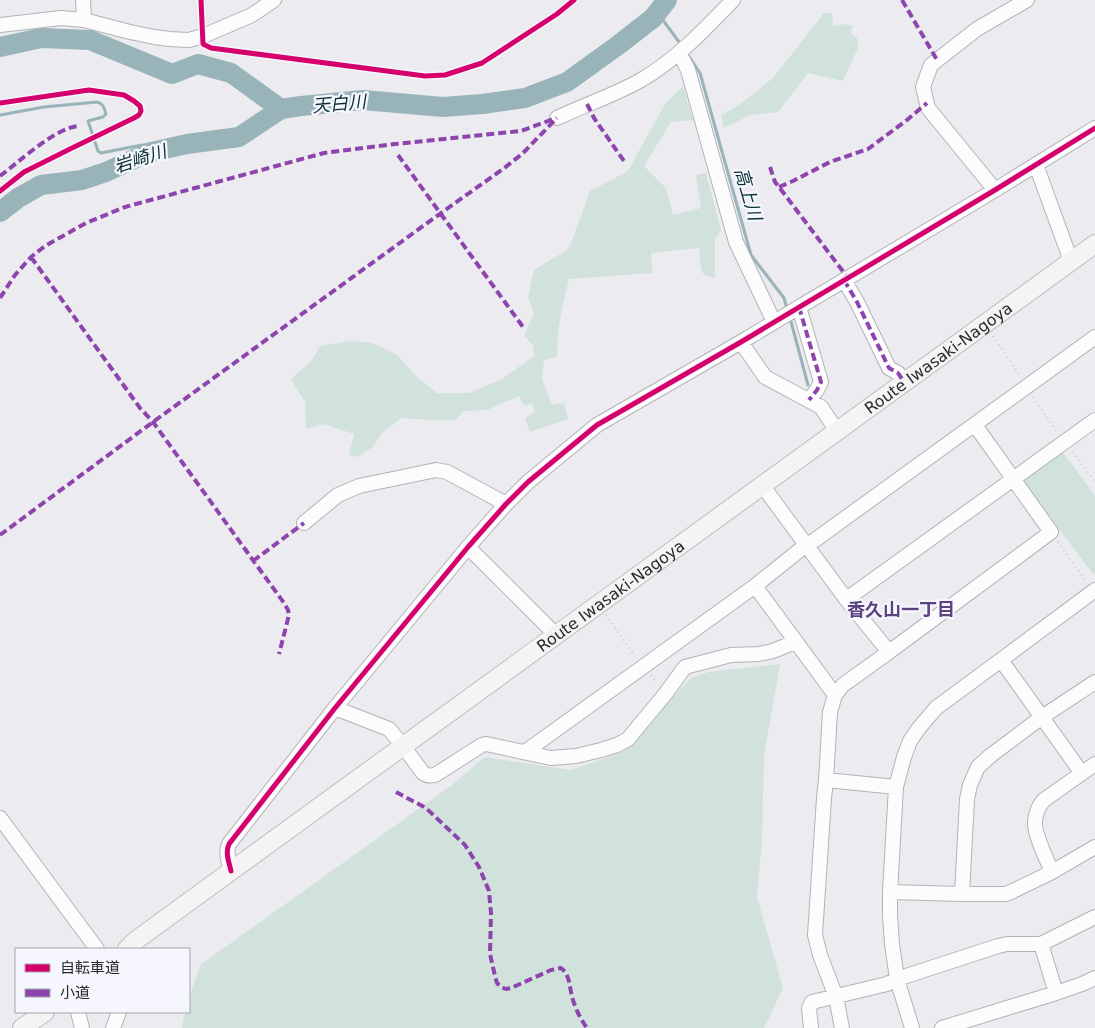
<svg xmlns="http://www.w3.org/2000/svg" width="1095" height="1028" viewBox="0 0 1095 1028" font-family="'DejaVu Sans','Noto Sans JP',sans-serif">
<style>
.green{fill:#d1e2dc}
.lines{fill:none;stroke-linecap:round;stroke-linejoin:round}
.stream{stroke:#99b4b9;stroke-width:3}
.river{stroke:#99b4b9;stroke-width:20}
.minor-casing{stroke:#b3b3b7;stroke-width:16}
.major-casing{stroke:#c2bdbe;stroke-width:20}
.path{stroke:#c9c9ca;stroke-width:2;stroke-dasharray:1 4;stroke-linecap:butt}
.minor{stroke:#fcfcfd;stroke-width:14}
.major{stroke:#f5f3f3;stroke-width:18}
.quiet{stroke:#8e44ad;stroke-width:4;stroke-dasharray:8 4;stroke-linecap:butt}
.cycleway-casing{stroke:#f6f7fe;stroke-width:8}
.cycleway{stroke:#d6006c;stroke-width:5}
.labels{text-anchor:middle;stroke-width:4.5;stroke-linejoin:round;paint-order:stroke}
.street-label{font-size:16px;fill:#29292d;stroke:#f6f7fe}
.water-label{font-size:18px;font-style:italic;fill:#072f34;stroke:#f6f7fe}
.neighbourhood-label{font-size:18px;font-weight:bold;fill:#5c427e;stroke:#f6f7fe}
</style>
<rect width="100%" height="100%" fill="#ebebf0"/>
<path class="green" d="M 824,13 L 832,13 L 833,26 L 846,24 L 853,26 L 850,33 L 857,38 L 858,48 L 843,81 L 808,73 L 778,112 L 751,115 L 724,128 L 721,115 L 739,105 L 773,78 Z
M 683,86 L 693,120 L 671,122 L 644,166 L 666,188 L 673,215 L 701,208 L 696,175 L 706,173 L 721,230 L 715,239 L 715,278 L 704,275 L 701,269 L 699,248 L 651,253 L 652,273 L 569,279 C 562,305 557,330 557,357 L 544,360 L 542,379 L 552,405 L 564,403 L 568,419 L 530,432 L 525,418 L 535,412 L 532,404 L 523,405 L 519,396 L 487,410 L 464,411 L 456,420 L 430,420 L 401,418 L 382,433 L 373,447 L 357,457 L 349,455 L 354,434 L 324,424 L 306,429 L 305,402 L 291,379 L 312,360 L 320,346 L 351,341 L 373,343 L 397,355 L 418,378 L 437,393 L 469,393 L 502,379 L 534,356 L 533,345 L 524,336 L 534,313 L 528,297 L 534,270 L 567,250 L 573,238 L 590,191 L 628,171 L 665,104 Z
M 1060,448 L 1095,496 L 1095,574 L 1093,574 L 1024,482 L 1024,478 Z
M 780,664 L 764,756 L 762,839 L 757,897 L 783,988 L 764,1028 L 182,1028 L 185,1012 L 189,1012 L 189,999 L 200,965 L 452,785 L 485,757 L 571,770 L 622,752 L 691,678 L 708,672 Z"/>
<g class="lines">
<path class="stream" d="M 657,12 L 682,46
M 688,55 L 700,73 L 751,255 L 784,298 L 787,309
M 0,115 L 44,107 L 97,102 C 104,104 104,108 106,114 L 103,117 L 88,121 L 98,151 L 101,153 L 142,145 L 147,153
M 790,318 L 808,385"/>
<path class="river" d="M 0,47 L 41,38 L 90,40 L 172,74 L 198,64 L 231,73 L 281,109
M 0,212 L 18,198 L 41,185 L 82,180 L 106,172 L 147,153 L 187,144 L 239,137 L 281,109 L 301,106 L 363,100 L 443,107 L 482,104 L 525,98 L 567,82 L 617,46 L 653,18 L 667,0"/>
<g class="minor-casing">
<path id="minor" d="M 83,0 L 84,20
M 0,25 L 61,18 L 84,20 L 130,32 L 154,37 L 170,39 L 189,40 L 203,36 L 252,15 L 274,0
M 678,54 L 683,60 L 688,70 L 736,242 L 774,322
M 557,118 C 584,105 615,95 641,80 C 676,60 705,29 733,0
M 1036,165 L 1071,261
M 995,190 L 928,108 L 923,87 L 931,65 L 977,29 L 1027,0
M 844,280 L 857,302 L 889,368 L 898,373 L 904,382
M 799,307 L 821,382 L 817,390 L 809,400
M 741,342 L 765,377 L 821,407 L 837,431
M 762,485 L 846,599 L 889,652 L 843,685 L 835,695 L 830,712 L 826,780 L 896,787
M 304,523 L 338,495 L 359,486 L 436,470 L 447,472 L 506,504
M 468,547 L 557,636
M 755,586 L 835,695
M 846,599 L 855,593 L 1095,420
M 889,652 L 1051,532 L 975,425
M 1001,660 L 1081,772
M 335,708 L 389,729 L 403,746 L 423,773 C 427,776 431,776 435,775 L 482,745 L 486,744 L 551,758 L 576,756 L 601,750 L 617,745 L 628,739 L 666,693 L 685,667 L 731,655 L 759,654 L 773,651 L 795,642
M 525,752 L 755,586 L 806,545 L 815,540 L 1095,337
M 826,780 L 824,798 L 815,935 L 820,955 L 836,997 L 842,1028
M 0,818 L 97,949
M 231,871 C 229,862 225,853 229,844 L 335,708 L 468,547 L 506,504 L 528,482 L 597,425 L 741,342 L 995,190 L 1095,128
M 1052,872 C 1047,860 1034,834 1035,822 C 1035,815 1039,805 1044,800 L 1095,764
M 890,892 L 962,894 L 1006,894 L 1013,891 L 1052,872 L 1095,847
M 962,894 L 967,799 L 970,785 L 978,767 L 990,756 L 1042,717 L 1095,682
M 1041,944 L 1056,993
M 78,1012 L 82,1028
M 113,1028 L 119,1012
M 811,1028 L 809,1008 L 812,1002 L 887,984 L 897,979 L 998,946 L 1007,944 L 1041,944 L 1095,917
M 912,1028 L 897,979 L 892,944 L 890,915 L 890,892 L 896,787 L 904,757 L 910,741 L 919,728 L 936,708 L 1001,660 L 1095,590
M 942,1028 L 1056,993 L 1082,984 L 1095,978"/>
</g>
<g class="major-casing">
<g id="major">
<path id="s1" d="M 127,949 L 135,941 L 231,871 L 1095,244"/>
<path d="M 22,1028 L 45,1012"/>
</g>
</g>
<path class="path" d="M 201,0 L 202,23
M 210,48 L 399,73 L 425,76 L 445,75 L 482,63 L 557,14 L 574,0
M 0,103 L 89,90 L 124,95 L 134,101 L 140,106 L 141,111 L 139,115 L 134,118 L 72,148 L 24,172 L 0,191
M 993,336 L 1020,376
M 1033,397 L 1057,432
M 1072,452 L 1095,482
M 1058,542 L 1086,581
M 606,615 L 635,656
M 651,675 L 657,683"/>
<use href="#minor" class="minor"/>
<use href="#major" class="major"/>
<path class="quiet" d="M 902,0 L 937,60
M 587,104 L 594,118 L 626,164
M 398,155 L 523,327
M 770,167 L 775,182 L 779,187 L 848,278
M 0,176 C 19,162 56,127 79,126
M 779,187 L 793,181 L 830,162 L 868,149 L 907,120 L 927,103
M 31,257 L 140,408 L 153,422 L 284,603 L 288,610 L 289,615 L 279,654
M 844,280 L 857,302 L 889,368 L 898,373 L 904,382
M 0,298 L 15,275 L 31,257 L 45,246 L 86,223 L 125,207 L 324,153 L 395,144 L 521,131 L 556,118
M 799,307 L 821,382 L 817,390 L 809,400
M 0,535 L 153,422 L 441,213 L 503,169 L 522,154 L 557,118
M 253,561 L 304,523
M 396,792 L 426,808 L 465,845 L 479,867 L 489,891 L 491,913 L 490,954 L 495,976 L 497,983 L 501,987 L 506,989 L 511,988 L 551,970 L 561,968 C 571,976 569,988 573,1000 C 576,1010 581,1020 587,1028"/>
<g class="cycleway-casing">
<path id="cycleway" d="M 201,0 L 203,44 L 211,48 L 425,76 L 445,75 L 482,63 L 557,14 L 574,0
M 0,103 L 89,90 L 124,95 L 134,101 L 140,106 L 141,111 L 139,115 L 134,118 L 72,148 L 24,172 L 0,191
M 231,871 C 229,862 225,853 229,844 L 335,708 L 468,547 L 506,504 L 528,482 L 597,425 L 741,342 L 995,190 L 1095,128"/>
</g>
<use href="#cycleway" class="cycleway"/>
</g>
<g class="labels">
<g class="street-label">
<text dy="6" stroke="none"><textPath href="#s1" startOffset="1004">Route Iwasaki-Nagoya</textPath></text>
<text dy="6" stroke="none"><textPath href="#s1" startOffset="599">Route Iwasaki-Nagoya</textPath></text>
</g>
<g class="water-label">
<text transform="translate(339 104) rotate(-5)" y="6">天白川</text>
<text transform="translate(140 159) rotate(-18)" y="6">岩崎川</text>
<text transform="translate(748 194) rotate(74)" y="6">高上川</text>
</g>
<g class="neighbourhood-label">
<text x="901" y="616">香久山一丁目</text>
</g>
</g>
<rect x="15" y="948" width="175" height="65" fill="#f6f7fe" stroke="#a4a5aa"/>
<rect x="25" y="964" width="25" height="8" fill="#d6006c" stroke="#a4a5aa"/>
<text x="60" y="973" font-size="15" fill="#29292d">自転車道</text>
<rect x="25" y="989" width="25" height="8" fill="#8e44ad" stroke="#a4a5aa"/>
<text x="60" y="998" font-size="15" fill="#29292d">小道</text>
</svg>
